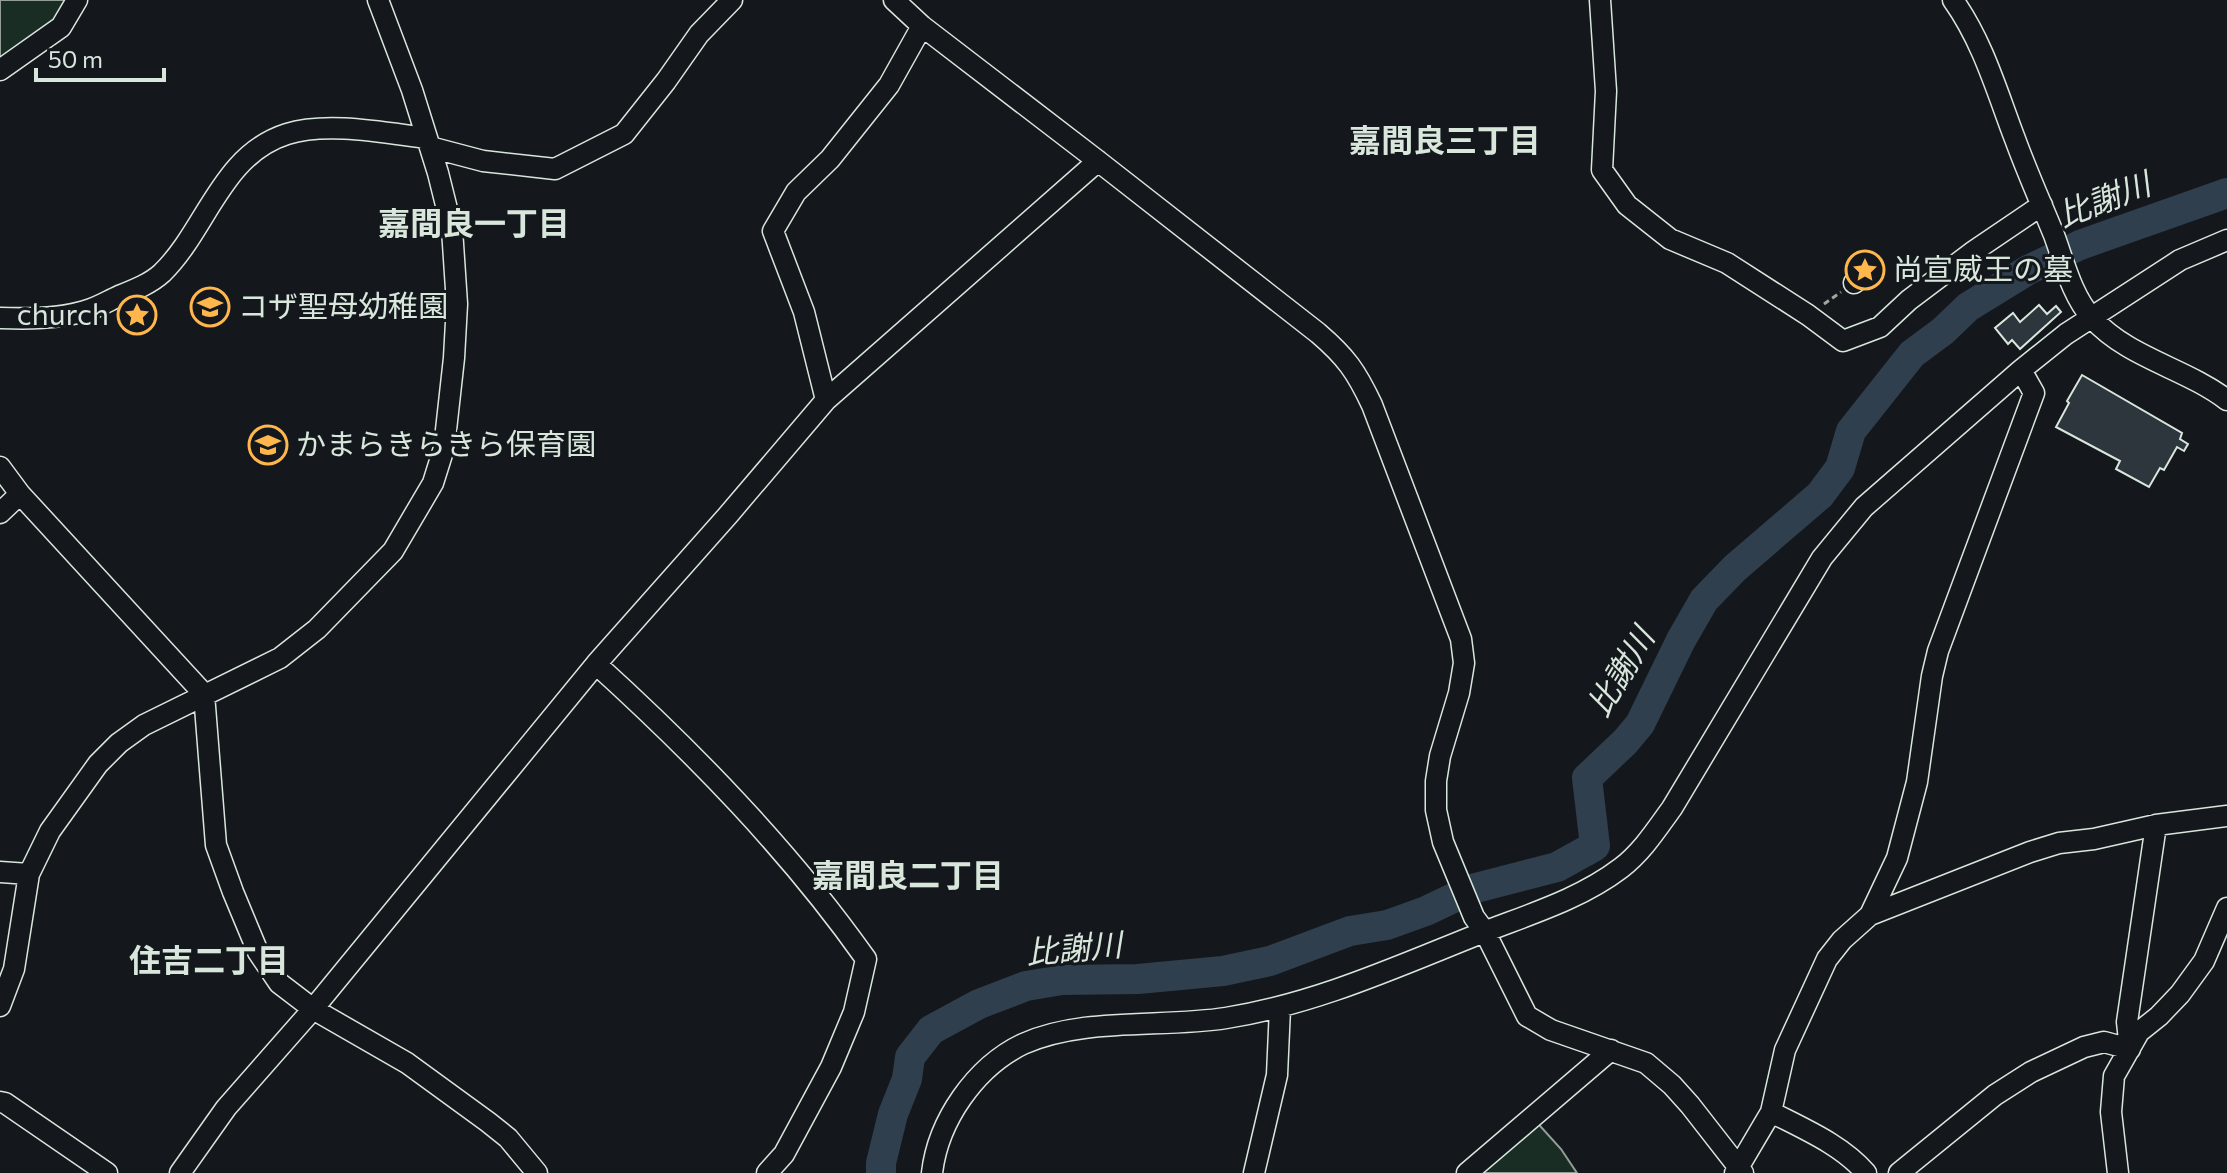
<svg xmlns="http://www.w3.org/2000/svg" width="2227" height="1173" viewBox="0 0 2227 1173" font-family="Commissioner,'Noto Sans JP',sans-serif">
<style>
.green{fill:#1a2d24;stroke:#939e99;stroke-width:2}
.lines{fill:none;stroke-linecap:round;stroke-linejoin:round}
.river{stroke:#2f3f4d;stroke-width:30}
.building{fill:#2c363c;stroke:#d8e6dc;stroke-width:2}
.minor-casing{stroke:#d8e6dc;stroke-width:23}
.path{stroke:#9da8a2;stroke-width:3;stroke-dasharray:6 4;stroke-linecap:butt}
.minor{stroke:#14181c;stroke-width:20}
.labels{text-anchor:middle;stroke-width:6;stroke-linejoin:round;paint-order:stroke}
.poi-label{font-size:30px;fill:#d8e6dc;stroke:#14181c;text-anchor:start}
.neighbourhood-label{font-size:32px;font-weight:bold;fill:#d8e6dc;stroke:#14181c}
.water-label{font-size:32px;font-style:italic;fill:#d8e6dc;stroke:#14181c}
</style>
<rect width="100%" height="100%" fill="#14181c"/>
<path class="green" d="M 0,0 L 77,0 L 0,68 Z
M 1532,1117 L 1561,1149 L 1577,1173 L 1467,1173 Z"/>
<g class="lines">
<path class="river" d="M 881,1173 L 881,1163 L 893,1114 L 907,1079 L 910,1057 L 931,1030 L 979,1004 L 1026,986 L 1062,980 L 1138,979 L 1223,971 L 1270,961 L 1350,931 L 1387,925 L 1426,911 L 1472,889 L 1557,867 L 1595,846 L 1587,778 L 1625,742 L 1640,724 L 1681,640 L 1704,600 L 1735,568 L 1820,495 L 1840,468 L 1851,431 L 1912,354 L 1943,331 L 1968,307 L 2028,270 L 2080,245 L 2227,193"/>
</g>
<path class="building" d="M 2039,305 L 2047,314 L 2056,306 L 2061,312 L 2020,349 L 2012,340 L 2008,344 L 1995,328 L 2013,313 L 2020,322 Z
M 2082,375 L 2182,433 L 2180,439 L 2188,444 L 2184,451 L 2177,447 L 2164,470 L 2160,468 L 2149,487 L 2116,469 L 2120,461 L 2056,427 L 2069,403 L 2067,401 Z"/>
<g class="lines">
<g class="minor-casing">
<path id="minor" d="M 894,0 L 922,26 L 1098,161 L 1318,333 C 1346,357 1356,371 1372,405 L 1461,639 L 1464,663 L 1459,693 L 1440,756 L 1436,781 L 1436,810 L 1443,842 L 1474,917 L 1485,932 L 1527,1016 L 1551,1030 L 1646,1063 L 1672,1085 L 1690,1105 L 1743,1173
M 1600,0 L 1606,91 L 1602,170 L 1627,205 L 1670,239 L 1727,263 L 1808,315 L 1843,341 L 1880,327 L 1909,300 L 1974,251 L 2042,205
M 1953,0 C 1983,42 1997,92 2015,139 C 2027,172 2041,203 2054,235 C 2064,262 2072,296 2092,318 C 2128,358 2185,368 2227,400
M 0,70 L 61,27 L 77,0
M 430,147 L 483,161 L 555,169 L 624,134 L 666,81 L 699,34 L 732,0
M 1854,283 L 1866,274
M 0,318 C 28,319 58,319 85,311 C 97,308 108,301 119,296 C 134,290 150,284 162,273 C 207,229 221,155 287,134 C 327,121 386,133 427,138
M 826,400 L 804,312 L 773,231 L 796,192 L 830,159 L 889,85 L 922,26
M 0,467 L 20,494 L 204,694 L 216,845 L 233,892 L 258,952 L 279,983 L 313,1009 L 407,1063 L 488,1122 L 508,1138 L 537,1173
M 0,513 L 20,494
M 596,664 C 694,753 789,850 866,959 L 854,1012 L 831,1067 L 784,1154 L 767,1173
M 0,872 L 29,874
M 1870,915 L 2030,852 L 2059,843 L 2094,839 L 2156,825 L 2227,816
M 0,1006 L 14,969 L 29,874 L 50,831 L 98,764 L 119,743 L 144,725 L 280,658 L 317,629 L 393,551 L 433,483 L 444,448 L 454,358 L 457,304 L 452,229 L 438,173 L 412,90 L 378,0
M 0,1102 L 5,1103 L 107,1173
M 1771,1112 C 1804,1129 1842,1145 1866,1173
M 180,1173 L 226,1108 L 313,1009 L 596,664 L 729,514 L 826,400 L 1098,161
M 932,1173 C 938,1121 975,1067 1023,1044 C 1082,1017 1163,1028 1226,1018 C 1315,1004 1396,967 1479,934 C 1527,915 1579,900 1621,868 C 1642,852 1656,830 1672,808 L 1822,558 L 1864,507 L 2021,370 L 2066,334 L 2180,260 L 2227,240
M 1254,1173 L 1277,1075 L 1280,1008
M 1467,1173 L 1611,1050
M 1735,1173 L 1771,1112 L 1785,1050 L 1827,959 L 1842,940 L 1870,915 L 1897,858 L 1917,782 L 1932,676 L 1938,651 L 2034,393 L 2021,370
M 1899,1173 L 1995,1095 L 2031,1072 L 2084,1047 L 2104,1042 L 2130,1049 L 2127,1022 L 2156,825
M 2118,1173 L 2111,1112 L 2114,1076 L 2139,1032 L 2159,1016 L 2180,994 L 2204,961 L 2227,908"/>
</g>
<path class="path" d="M 1824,304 L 1841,292"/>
<use href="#minor" class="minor"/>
</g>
<defs>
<g id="sight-ring" transform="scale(2)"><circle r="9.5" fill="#14181c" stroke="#ffb74d" stroke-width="1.5"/><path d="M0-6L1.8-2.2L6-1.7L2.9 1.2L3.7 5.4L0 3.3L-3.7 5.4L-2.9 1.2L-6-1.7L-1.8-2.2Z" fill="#ffb74d"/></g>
<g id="school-ring" transform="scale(2)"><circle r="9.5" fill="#14181c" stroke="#ffb74d" stroke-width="1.5"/><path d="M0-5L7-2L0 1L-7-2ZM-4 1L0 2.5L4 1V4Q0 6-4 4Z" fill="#ffb74d"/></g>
</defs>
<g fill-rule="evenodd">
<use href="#sight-ring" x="1865" y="270"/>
<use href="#school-ring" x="210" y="307"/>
<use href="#sight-ring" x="137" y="315"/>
<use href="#school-ring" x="268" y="445"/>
</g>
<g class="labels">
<g class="poi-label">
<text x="1893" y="280">尚宣威王の墓</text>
<text x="238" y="317">コザ聖母幼稚園</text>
<text x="109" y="325" text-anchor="end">church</text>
<text x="296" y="455">かまらきらきら保育園</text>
</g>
<g class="neighbourhood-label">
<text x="1445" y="152">嘉間良三丁目</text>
<text x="474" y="235">嘉間良一丁目</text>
<text x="908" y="887">嘉間良二丁目</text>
<text x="209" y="972">住吉二丁目</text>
</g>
<g class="water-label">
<text transform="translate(2104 200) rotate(-21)" y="11">比謝川</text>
<text transform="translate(1621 672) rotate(-59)" y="11">比謝川</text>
<text transform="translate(1074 949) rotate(-5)" y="11">比謝川</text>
</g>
</g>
<path d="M36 68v12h128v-12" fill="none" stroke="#d8e6dc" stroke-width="4"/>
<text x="48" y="68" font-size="24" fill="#d8e6dc" stroke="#14181c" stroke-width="6" paint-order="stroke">50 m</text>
</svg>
